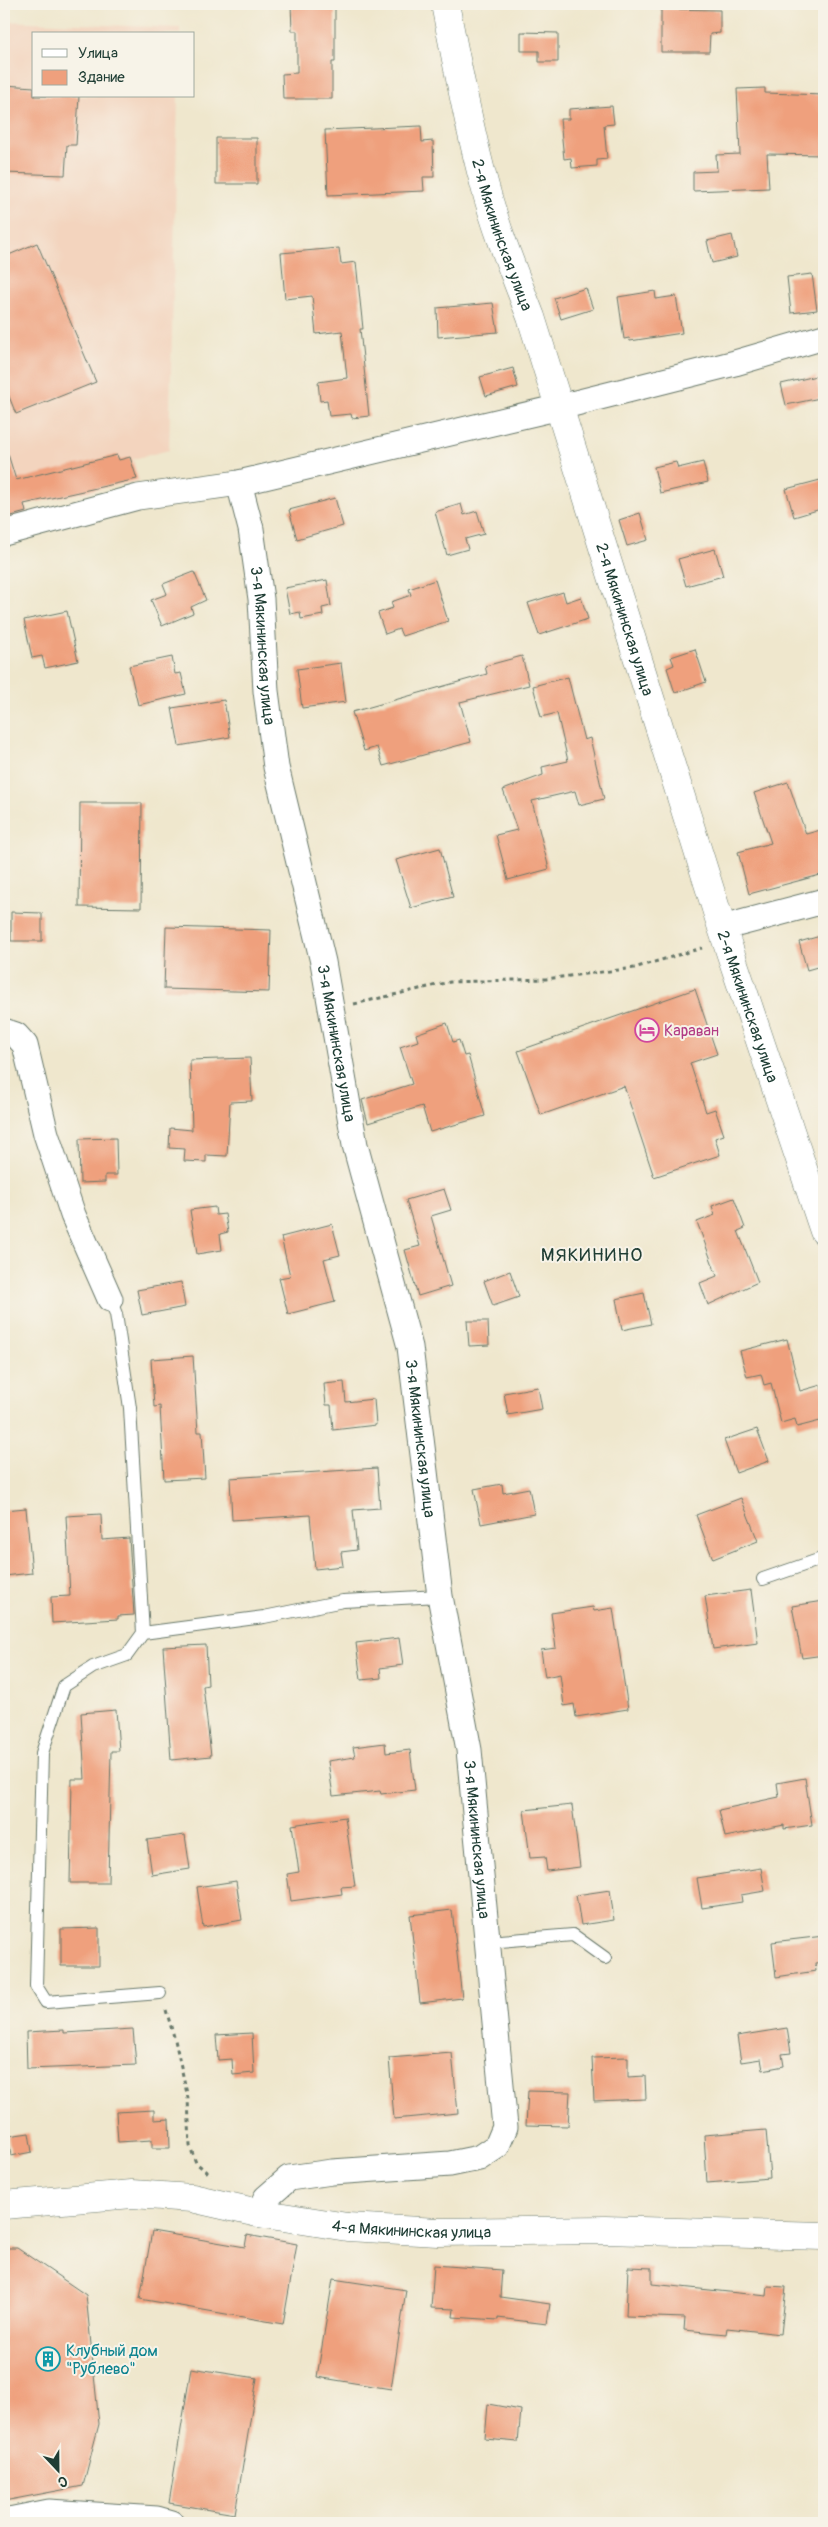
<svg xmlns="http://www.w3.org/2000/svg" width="828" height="2527" viewBox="0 0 828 2527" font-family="Pangolin,sans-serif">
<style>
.built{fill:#f3d4be}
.building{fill:#efa07d}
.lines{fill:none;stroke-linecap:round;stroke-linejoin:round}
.lane-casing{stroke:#68786a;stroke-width:14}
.street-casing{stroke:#68786a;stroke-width:27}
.secondary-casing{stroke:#68786a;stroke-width:29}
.path{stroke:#68786a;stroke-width:3;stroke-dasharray:4 4;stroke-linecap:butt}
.lane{stroke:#fff;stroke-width:12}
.street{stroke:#fff;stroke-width:25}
.secondary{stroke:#fff;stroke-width:28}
.labels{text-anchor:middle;stroke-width:4;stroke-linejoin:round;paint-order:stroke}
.street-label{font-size:16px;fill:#1f3d34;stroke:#f7f3e8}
.hotel-label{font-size:16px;fill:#b23c85;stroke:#f7f3e8;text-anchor:start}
.culture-label{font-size:16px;fill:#0d838f;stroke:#f7f3e8;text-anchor:start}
.quarter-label{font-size:19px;letter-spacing:1px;fill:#1f3d34;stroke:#f7f3e8}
</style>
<rect width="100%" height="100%" fill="#f7f3e8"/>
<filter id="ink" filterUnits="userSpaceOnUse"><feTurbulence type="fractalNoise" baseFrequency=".02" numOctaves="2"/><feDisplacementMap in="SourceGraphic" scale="10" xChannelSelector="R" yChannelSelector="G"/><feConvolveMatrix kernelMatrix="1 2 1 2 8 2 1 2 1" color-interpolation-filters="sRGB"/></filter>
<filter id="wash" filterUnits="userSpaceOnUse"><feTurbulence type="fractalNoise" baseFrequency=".0096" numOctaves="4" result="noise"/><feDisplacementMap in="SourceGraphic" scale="20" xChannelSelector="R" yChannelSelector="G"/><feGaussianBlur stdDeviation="1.12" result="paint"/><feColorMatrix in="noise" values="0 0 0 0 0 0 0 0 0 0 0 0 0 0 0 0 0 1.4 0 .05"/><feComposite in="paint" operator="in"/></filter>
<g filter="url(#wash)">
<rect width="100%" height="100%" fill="#efe7cd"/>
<path class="built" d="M 4,21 L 180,28 L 180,34 L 34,34 L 34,96 L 178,96 L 169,450 L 133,459 L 139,481 L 26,505 L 30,518 L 4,524 Z"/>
<g id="blocks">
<path class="building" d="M 291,4 L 335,4 L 335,62 L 332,62 L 332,99 L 283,99 L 282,74 L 297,73 L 297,31 L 292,31 Z
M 661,9 L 720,10 L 720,33 L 710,34 L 709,52 L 661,52 Z
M 521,32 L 558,33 L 558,62 L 539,62 L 539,51 L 521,51 Z
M 4,85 L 34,87 L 34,96 L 79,96 L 76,145 L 67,145 L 65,175 L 4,173 Z
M 765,88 L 765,93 L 824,95 L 824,155 L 767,154 L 769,188 L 693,191 L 693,172 L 717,171 L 716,155 L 740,154 L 737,89 Z
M 612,106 L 614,124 L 604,125 L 607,159 L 597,160 L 597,166 L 572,168 L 571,158 L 564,159 L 560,119 L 569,119 L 569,109 Z
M 421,126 L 422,142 L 433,141 L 434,177 L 423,177 L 424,191 L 328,195 L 325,130 Z
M 216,138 L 257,138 L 257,184 L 216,184 Z
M 732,235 L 737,257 L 712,263 L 707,241 Z
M 37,243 L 96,382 L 16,414 L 4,384 L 4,257 Z
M 339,248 L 341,264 L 356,262 L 363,329 L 360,329 L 369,416 L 352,418 L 351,414 L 329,416 L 327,400 L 320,401 L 318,382 L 347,378 L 342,331 L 316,334 L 312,296 L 285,299 L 281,253 Z
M 812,274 L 817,310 L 791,313 L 787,277 Z
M 586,288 L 593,309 L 561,319 L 554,298 Z
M 655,291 L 656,299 L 676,296 L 682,333 L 630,341 L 629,338 L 624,339 L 618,297 Z
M 493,303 L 498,332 L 438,337 L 437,308 Z
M 513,368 L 518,387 L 486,396 L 480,377 Z
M 816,376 L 820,398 L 786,405 L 781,384 Z
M 4,454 L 8,454 L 16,480 L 117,455 L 119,460 L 130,457 L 137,479 L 24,504 L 26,512 L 4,518 Z
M 676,462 L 678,468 L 703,462 L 708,482 L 660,493 L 654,467 Z
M 824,479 L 824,508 L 794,517 L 786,489 Z
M 335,498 L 343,526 L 297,539 L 289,510 Z
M 461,504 L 464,515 L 477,511 L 484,534 L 465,539 L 468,549 L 447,555 L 435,512 Z
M 640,513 L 648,540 L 627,546 L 619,520 Z
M 715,549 L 723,576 L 686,586 L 678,559 Z
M 194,572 L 206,600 L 191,607 L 193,613 L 162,626 L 151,600 L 167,594 L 163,584 Z
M 327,580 L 331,606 L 322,608 L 323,615 L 301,619 L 300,612 L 290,614 L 285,588 Z
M 435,580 L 448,621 L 402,636 L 399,629 L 385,634 L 378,613 L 393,608 L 391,602 L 411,595 L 409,589 Z
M 563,592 L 566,602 L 581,597 L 588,619 L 539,635 L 528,603 Z
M 67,611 L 78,661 L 45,668 L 42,656 L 32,658 L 24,620 Z
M 695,649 L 706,682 L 675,693 L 667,668 L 674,665 L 671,657 Z
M 522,656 L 529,685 L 460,702 L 471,742 L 383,766 L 377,747 L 364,751 L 352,712 L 487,674 L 485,666 Z
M 172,657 L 175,674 L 181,673 L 186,694 L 138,705 L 129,666 Z
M 341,663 L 346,702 L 302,708 L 297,669 Z
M 568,677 L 584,740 L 590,738 L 604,799 L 579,805 L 575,791 L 532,801 L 549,869 L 508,880 L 496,835 L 517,830 L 503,790 L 543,775 L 542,767 L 568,761 L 557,713 L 541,717 L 533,686 Z
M 224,700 L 230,737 L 179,746 L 172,708 Z
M 788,782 L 806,834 L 824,829 L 824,874 L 749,894 L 738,852 L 771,843 L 754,793 Z
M 80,803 L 142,803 L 141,908 L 79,907 Z
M 440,848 L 453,897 L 411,908 L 396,860 Z
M 11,912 L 42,913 L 42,941 L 11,941 Z
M 166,927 L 271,930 L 269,992 L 164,989 Z
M 824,935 L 824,965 L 807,970 L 799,942 Z
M 695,989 L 717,1054 L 690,1063 L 706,1112 L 715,1109 L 724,1135 L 715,1138 L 720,1155 L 654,1177 L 624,1086 L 541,1115 L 518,1051 Z
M 447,1023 L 453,1042 L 459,1040 L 464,1056 L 468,1055 L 485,1116 L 430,1132 L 422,1106 L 368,1123 L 362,1100 L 412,1084 L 400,1047 L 418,1041 L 416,1034 Z
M 250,1058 L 252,1101 L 230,1102 L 227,1156 L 206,1155 L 206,1162 L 184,1161 L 185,1149 L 169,1148 L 170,1128 L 192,1130 L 190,1060 Z
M 116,1138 L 117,1175 L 105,1175 L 105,1182 L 80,1183 L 79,1139 Z
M 444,1189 L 451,1210 L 431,1216 L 451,1286 L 418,1296 L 405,1250 L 420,1246 L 406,1200 Z
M 734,1198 L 745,1228 L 738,1231 L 758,1282 L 708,1305 L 700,1283 L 717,1276 L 697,1222 L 715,1215 L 712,1206 Z
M 215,1207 L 216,1215 L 225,1214 L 228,1232 L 220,1234 L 222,1250 L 197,1254 L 190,1210 Z
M 332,1224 L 340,1255 L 324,1259 L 335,1302 L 288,1314 L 279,1278 L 290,1276 L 281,1237 Z
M 510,1271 L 519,1297 L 493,1306 L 484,1281 Z
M 181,1282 L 185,1307 L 142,1315 L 137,1290 Z
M 644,1293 L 651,1324 L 622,1330 L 616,1299 Z
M 467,1321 L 488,1321 L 489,1345 L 469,1346 Z
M 787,1339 L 800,1391 L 821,1385 L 824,1398 L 824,1420 L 797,1427 L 795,1419 L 781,1423 L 771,1383 L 764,1385 L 761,1374 L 747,1377 L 740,1351 Z
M 193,1356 L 198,1432 L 202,1432 L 205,1478 L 164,1480 L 160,1406 L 154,1407 L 151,1359 Z
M 344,1382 L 346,1402 L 374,1399 L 376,1425 L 333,1430 L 331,1405 L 326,1405 L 324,1384 Z
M 538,1387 L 542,1409 L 508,1415 L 504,1393 Z
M 757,1429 L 769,1461 L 736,1473 L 724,1440 Z
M 377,1468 L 380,1508 L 353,1510 L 357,1550 L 341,1552 L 343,1566 L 315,1569 L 310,1515 L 232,1520 L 230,1478 Z
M 502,1484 L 503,1493 L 529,1488 L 534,1514 L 481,1524 L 474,1489 Z
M 741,1498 L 758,1541 L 713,1559 L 696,1515 Z
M 26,1508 L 32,1573 L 4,1576 L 4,1510 Z
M 101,1514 L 102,1540 L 129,1538 L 134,1615 L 118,1616 L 118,1619 L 52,1623 L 51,1597 L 70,1596 L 66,1516 Z
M 751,1590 L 758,1643 L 713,1649 L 705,1596 Z
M 824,1601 L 824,1655 L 802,1658 L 792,1606 Z
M 593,1607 L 594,1611 L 613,1608 L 628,1709 L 576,1717 L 574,1704 L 564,1706 L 560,1674 L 545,1677 L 541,1650 L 556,1648 L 551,1613 Z
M 399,1638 L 403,1665 L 380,1668 L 381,1678 L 361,1680 L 356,1643 Z
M 206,1645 L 208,1685 L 203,1686 L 211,1756 L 171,1760 L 163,1647 Z
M 116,1710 L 119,1751 L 111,1751 L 108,1883 L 70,1883 L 72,1779 L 85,1779 L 81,1713 Z
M 385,1743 L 386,1753 L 410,1750 L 415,1790 L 381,1794 L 380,1791 L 333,1796 L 328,1761 L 355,1757 L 353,1747 Z
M 805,1778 L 812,1825 L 784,1829 L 784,1825 L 725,1837 L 719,1810 L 779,1797 L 777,1783 Z
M 572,1805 L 580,1867 L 547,1871 L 545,1857 L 530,1858 L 524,1810 Z
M 345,1817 L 355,1886 L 341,1887 L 342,1894 L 291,1901 L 287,1874 L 299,1872 L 292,1825 Z
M 185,1835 L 190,1869 L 152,1875 L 147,1840 Z
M 761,1868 L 765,1891 L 741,1895 L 742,1902 L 702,1908 L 697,1878 Z
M 236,1881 L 242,1920 L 203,1927 L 197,1887 Z
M 610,1890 L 614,1920 L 581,1925 L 576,1895 Z
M 452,1910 L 462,1998 L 420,2003 L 410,1915 Z
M 99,1928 L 99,1966 L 61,1966 L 61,1929 Z
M 824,1936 L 824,1962 L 815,1963 L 816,1971 L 776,1977 L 772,1942 Z
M 787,2028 L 791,2053 L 782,2054 L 784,2066 L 763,2070 L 761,2059 L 741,2062 L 737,2036 Z
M 133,2029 L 136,2065 L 27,2069 L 26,2032 L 64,2030 L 64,2033 Z
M 252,2033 L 254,2073 L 233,2075 L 232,2059 L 218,2060 L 216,2035 Z
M 452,2053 L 458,2113 L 394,2119 L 389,2058 Z
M 628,2057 L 628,2077 L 645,2076 L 646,2099 L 594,2101 L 592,2058 Z
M 528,2091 L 570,2092 L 568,2126 L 526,2125 Z
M 154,2110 L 154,2120 L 169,2119 L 170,2148 L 152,2148 L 152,2140 L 118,2142 L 116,2112 Z
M 766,2130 L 770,2178 L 707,2183 L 704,2135 Z
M 29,2133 L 32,2152 L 11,2156 L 8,2136 Z
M 152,2231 L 245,2247 L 247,2235 L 297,2244 L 283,2324 L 140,2299 Z
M 4,2248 L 17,2248 L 86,2295 L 99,2424 L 83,2486 L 4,2501 Z
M 434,2265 L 502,2270 L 500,2297 L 550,2304 L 547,2324 L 498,2318 L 498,2320 L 453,2317 L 454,2309 L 431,2308 Z
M 628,2267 L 652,2268 L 652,2284 L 767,2296 L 768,2286 L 786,2287 L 781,2334 L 727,2328 L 726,2334 L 684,2330 L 685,2318 L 626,2316 Z
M 333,2279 L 406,2290 L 391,2389 L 317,2377 Z
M 191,2368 L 257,2378 L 235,2514 L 169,2503 Z
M 488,2404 L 521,2410 L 518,2442 L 485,2439 Z"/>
</g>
</g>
<g filter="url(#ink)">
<use href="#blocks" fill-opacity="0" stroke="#68786a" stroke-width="1"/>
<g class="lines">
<g class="lane-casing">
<path id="lane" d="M 110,1299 L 116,1314 L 130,1408 L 143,1633 L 127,1655 L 93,1667 L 64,1686 L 42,1753 L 36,1986 L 46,2002 L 160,1993
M 763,1579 L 824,1558
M 143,1633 L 264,1617 L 343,1601 L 440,1596
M 488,1942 L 573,1935 L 605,1958"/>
</g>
<g class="street-casing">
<g id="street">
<path id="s1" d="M 239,483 L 251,529 L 261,599 L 266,691 L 276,767 L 323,962 L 355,1145 L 410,1347 L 440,1596 L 469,1750 L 505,2127 L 497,2146 L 479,2158 L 450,2164 L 332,2172 L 289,2178 L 266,2198 L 258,2213"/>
<path d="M 4,533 L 138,497 L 239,483 L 560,407 L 735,363 L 824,337"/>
<path d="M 722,928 L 824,901"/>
<path d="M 4,1031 L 16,1035 L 25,1045 L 46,1134 L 73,1215 L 110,1299"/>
<path d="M 4,2521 L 49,2512 L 157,2519 L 171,2523"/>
</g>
</g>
<g class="secondary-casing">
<g id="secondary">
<path id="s2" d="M 445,4 C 457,64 468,124 484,183 C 496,229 514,273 531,317 L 722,928 L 824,1231"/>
<path id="s3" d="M 4,2205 L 132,2194 L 192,2198 L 258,2213 L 347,2227 L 438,2232 L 605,2230 L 824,2236"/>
</g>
</g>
<path class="path" d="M 354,1004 L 450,982 L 546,979 L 634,968 L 702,948
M 166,2010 L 175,2040 L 188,2098 L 190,2146 L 196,2163 L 211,2175"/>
<use href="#lane" class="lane"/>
<use href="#street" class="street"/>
<use href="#secondary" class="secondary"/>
</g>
</g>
<defs>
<g id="hotel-ring" transform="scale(1.25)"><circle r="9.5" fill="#f7f3e8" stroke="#d1479c" stroke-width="1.5"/><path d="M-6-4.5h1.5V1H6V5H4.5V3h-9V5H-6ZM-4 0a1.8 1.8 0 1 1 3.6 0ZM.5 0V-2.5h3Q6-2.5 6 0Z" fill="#d1479c"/></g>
<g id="building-ring" transform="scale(1.25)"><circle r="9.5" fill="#f7f3e8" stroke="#0f9aa8" stroke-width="1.5"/><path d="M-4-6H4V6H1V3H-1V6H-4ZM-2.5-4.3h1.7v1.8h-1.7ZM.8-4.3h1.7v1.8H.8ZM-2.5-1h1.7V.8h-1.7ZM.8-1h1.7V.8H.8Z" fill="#0f9aa8"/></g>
</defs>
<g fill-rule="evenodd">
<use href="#hotel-ring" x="647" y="1030"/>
<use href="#building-ring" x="48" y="2359"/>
</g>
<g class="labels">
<g class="street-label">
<text dy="6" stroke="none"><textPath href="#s2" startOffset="238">2-я Мякининская улица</textPath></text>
<text dy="6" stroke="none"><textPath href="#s2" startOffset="642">2-я Мякининская улица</textPath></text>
<text dy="6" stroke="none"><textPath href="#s1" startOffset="165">3-я Мякининская улица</textPath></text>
<text dy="6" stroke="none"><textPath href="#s2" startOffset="1048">2-я Мякининская улица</textPath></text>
<text dy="6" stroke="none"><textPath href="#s1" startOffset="570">3-я Мякининская улица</textPath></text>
<text dy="6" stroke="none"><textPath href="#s1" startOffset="975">3-я Мякининская улица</textPath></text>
<text dy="6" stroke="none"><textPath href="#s1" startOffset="1380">3-я Мякининская улица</textPath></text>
<text dy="6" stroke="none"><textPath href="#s3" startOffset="411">4-я Мякининская улица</textPath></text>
</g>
<g class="hotel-label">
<text x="664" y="1036">Караван</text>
</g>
<g class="culture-label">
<text x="66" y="2356">Клубный дом<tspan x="66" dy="18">"Рублево"</tspan></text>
</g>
<g class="quarter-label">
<text x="592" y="1261">МЯКИНИНО</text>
</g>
</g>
<rect width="828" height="2527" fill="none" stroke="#f7f3e8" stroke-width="20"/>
<rect x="32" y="32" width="162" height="65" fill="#f7f3e8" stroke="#a1aaa0"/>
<rect x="42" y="49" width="25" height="8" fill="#ffffff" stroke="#a1aaa0"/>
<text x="78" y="58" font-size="15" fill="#1f3d34">Улица</text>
<rect x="42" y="70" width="25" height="15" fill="#efa07d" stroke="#a1aaa0"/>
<text x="78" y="82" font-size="15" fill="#1f3d34">Здание</text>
<g transform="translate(58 2470) rotate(158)" stroke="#f7f3e8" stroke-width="4" paint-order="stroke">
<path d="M0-4L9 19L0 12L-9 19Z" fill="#1f3d34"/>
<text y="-8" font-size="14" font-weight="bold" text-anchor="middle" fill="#1f3d34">С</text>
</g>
</svg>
